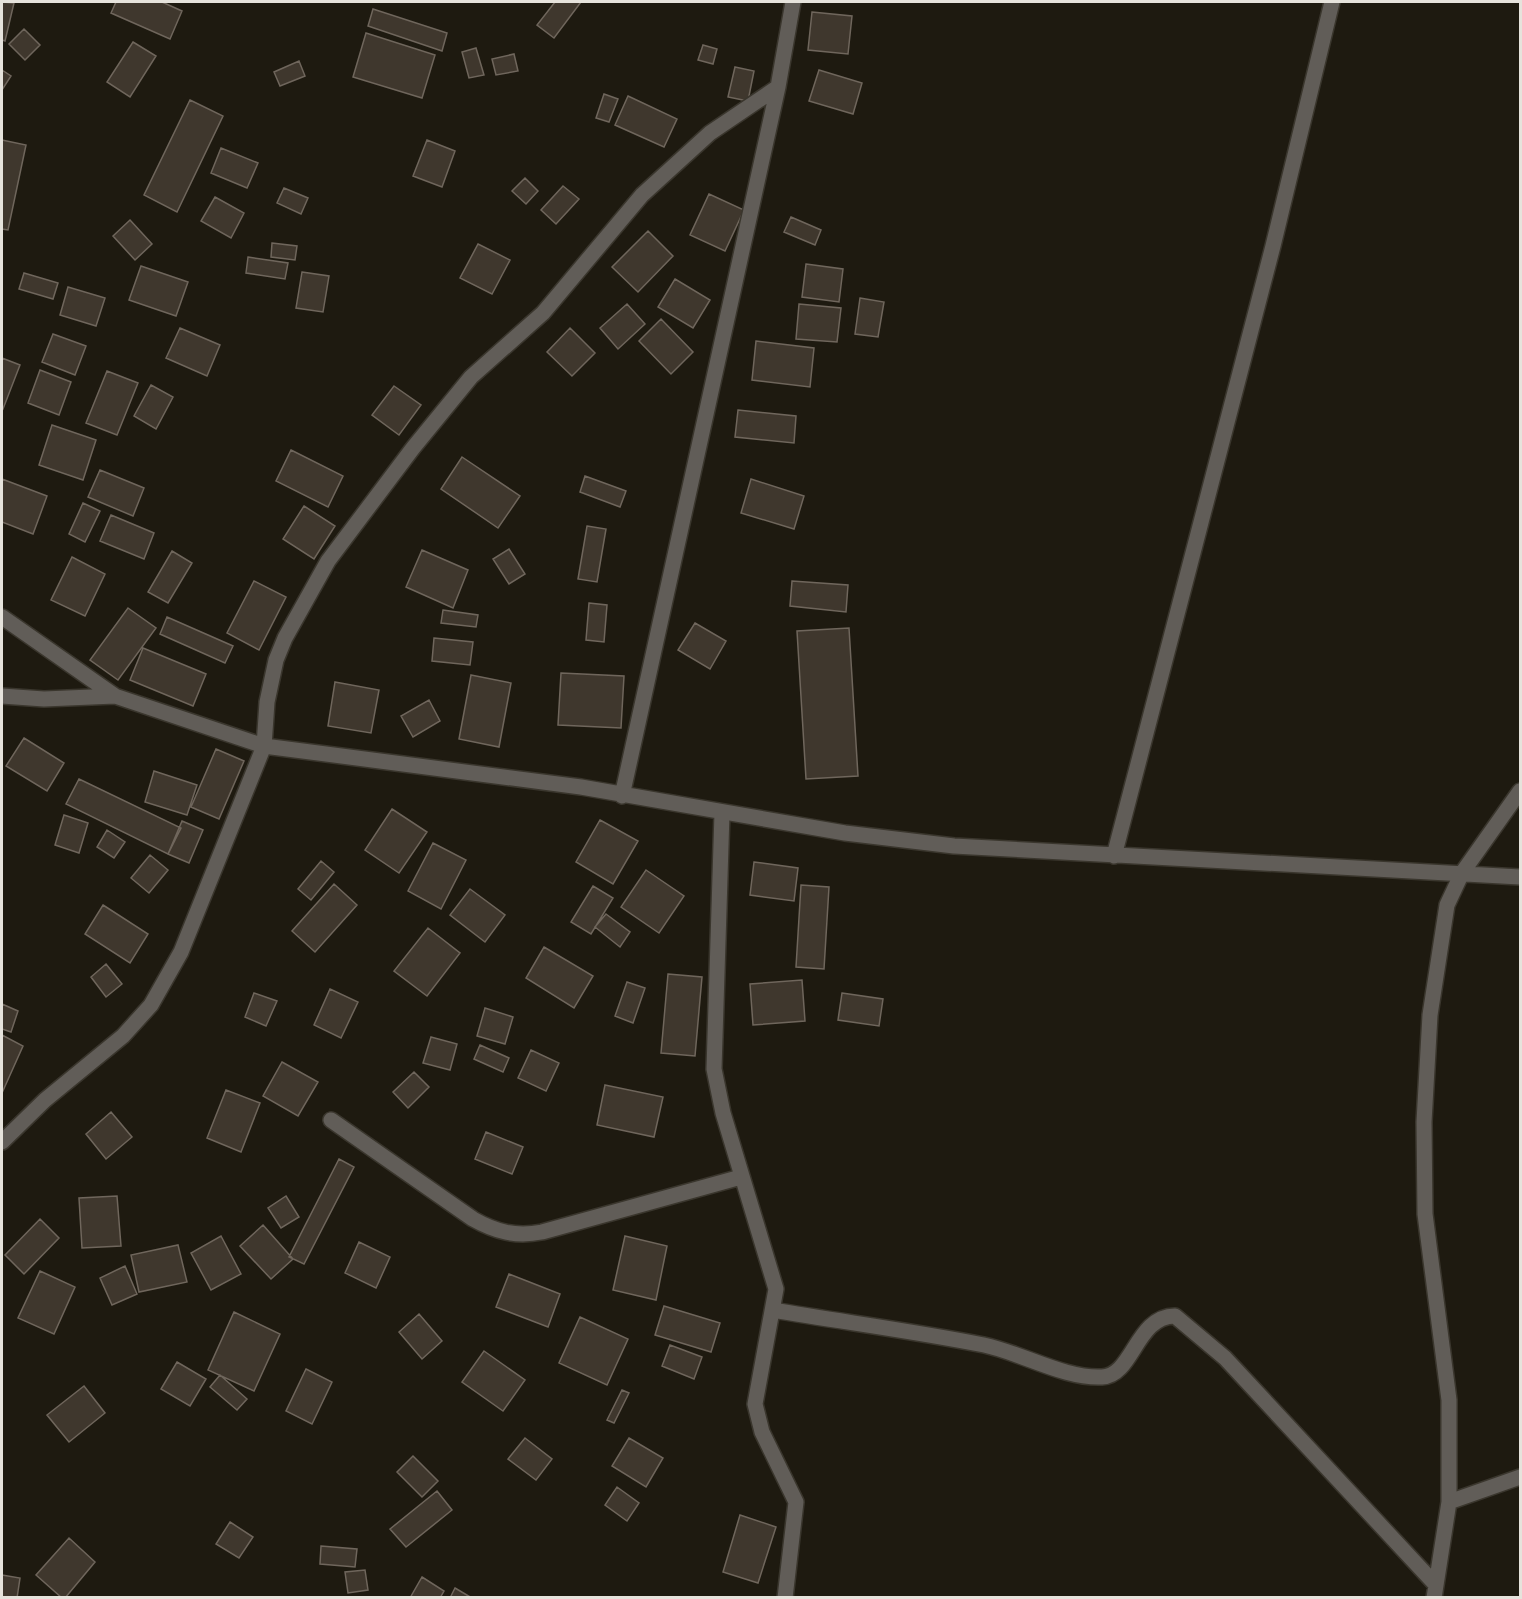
<svg xmlns="http://www.w3.org/2000/svg" width="1522" height="1599" viewBox="0 0 1522 1599" font-family="'Source Sans 3',sans-serif">
<style>
.building{fill:#3f372d;stroke:#6f665c;stroke-width:1.5}
.lines{fill:none;stroke-linecap:round;stroke-linejoin:round}
.street-casing{stroke:#3a362d;stroke-width:18}
.street{stroke:#615d58;stroke-width:15}
</style>
<rect width="100%" height="100%" fill="#1e1a10"/>
<path class="building" d="M 2,2 L 14,3 L 5,41 L 2,40 Z
M 116,2 L 162,2 L 182,11 L 170,39 L 111,13 Z
M 555,2 L 581,2 L 554,38 L 537,25 Z
M 373,9 L 447,33 L 442,51 L 368,26 Z
M 812,12 L 852,16 L 848,54 L 808,50 Z
M 24,29 L 40,45 L 25,60 L 9,44 Z
M 366,33 L 435,55 L 422,98 L 353,77 Z
M 133,42 L 156,56 L 130,97 L 107,82 Z
M 703,45 L 717,49 L 713,64 L 698,60 Z
M 476,48 L 484,75 L 469,78 L 462,52 Z
M 514,54 L 518,71 L 496,75 L 492,59 Z
M 299,61 L 305,76 L 280,86 L 274,72 Z
M 735,67 L 754,71 L 748,101 L 728,97 Z
M 2,70 L 11,76 L 2,90 Z
M 819,70 L 862,83 L 853,114 L 809,101 Z
M 604,94 L 618,99 L 609,122 L 596,118 Z
M 628,96 L 677,119 L 664,147 L 615,125 Z
M 190,100 L 223,116 L 177,212 L 144,195 Z
M 2,140 L 26,145 L 8,230 L 2,229 Z
M 427,140 L 455,151 L 442,187 L 413,176 Z
M 221,148 L 258,163 L 247,188 L 211,173 Z
M 525,178 L 538,191 L 526,204 L 512,191 Z
M 563,186 L 579,199 L 556,224 L 541,210 Z
M 284,188 L 308,198 L 301,214 L 277,203 Z
M 709,194 L 744,210 L 725,251 L 690,235 Z
M 215,197 L 244,213 L 231,238 L 201,221 Z
M 791,217 L 821,230 L 815,245 L 784,232 Z
M 130,220 L 152,244 L 135,260 L 113,236 Z
M 648,231 L 673,256 L 638,292 L 612,267 Z
M 272,243 L 297,246 L 295,260 L 271,257 Z
M 478,244 L 510,260 L 492,294 L 460,278 Z
M 248,257 L 288,263 L 285,279 L 246,273 Z
M 806,264 L 843,269 L 839,302 L 802,297 Z
M 141,266 L 188,282 L 176,316 L 129,300 Z
M 302,272 L 329,276 L 323,312 L 296,308 Z
M 24,273 L 58,283 L 53,299 L 19,289 Z
M 675,279 L 710,300 L 693,328 L 658,307 Z
M 68,287 L 105,298 L 96,326 L 60,315 Z
M 860,298 L 884,302 L 878,337 L 855,334 Z
M 627,304 L 645,324 L 618,349 L 600,328 Z
M 799,304 L 841,308 L 837,342 L 796,339 Z
M 661,319 L 693,352 L 671,374 L 639,341 Z
M 180,328 L 220,345 L 207,376 L 166,358 Z
M 570,328 L 595,353 L 572,376 L 547,352 Z
M 53,334 L 86,346 L 75,375 L 42,362 Z
M 756,341 L 814,348 L 810,387 L 752,380 Z
M 2,358 L 20,365 L 3,409 L 2,408 Z
M 40,370 L 71,382 L 59,415 L 28,403 Z
M 107,371 L 138,383 L 117,435 L 86,423 Z
M 151,385 L 173,397 L 156,429 L 134,416 Z
M 394,386 L 421,405 L 399,435 L 372,415 Z
M 738,410 L 796,416 L 794,443 L 735,437 Z
M 52,425 L 96,440 L 83,480 L 39,465 Z
M 291,450 L 343,476 L 328,507 L 276,481 Z
M 462,457 L 520,496 L 498,528 L 441,489 Z
M 100,470 L 144,488 L 133,516 L 88,497 Z
M 585,476 L 626,491 L 620,507 L 580,492 Z
M 2,479 L 47,496 L 33,534 L 2,522 Z
M 751,479 L 804,496 L 794,529 L 741,513 Z
M 83,503 L 100,511 L 85,542 L 69,534 Z
M 304,506 L 335,526 L 314,559 L 283,539 Z
M 111,515 L 154,533 L 144,559 L 100,541 Z
M 587,526 L 606,529 L 597,582 L 578,579 Z
M 509,549 L 525,574 L 509,584 L 493,559 Z
M 422,550 L 468,570 L 453,608 L 406,587 Z
M 172,551 L 192,563 L 168,603 L 148,592 Z
M 72,557 L 105,574 L 85,616 L 51,600 Z
M 254,581 L 286,597 L 259,650 L 227,633 Z
M 792,581 L 848,585 L 846,612 L 790,606 Z
M 589,603 L 607,605 L 604,642 L 586,640 Z
M 128,608 L 156,628 L 118,680 L 90,660 Z
M 443,610 L 478,615 L 476,627 L 441,623 Z
M 167,617 L 233,646 L 225,663 L 160,634 Z
M 695,623 L 726,641 L 710,669 L 678,650 Z
M 849,628 L 858,776 L 806,779 L 797,631 Z
M 434,638 L 473,642 L 470,665 L 432,661 Z
M 143,648 L 206,674 L 193,706 L 130,680 Z
M 561,673 L 624,676 L 621,728 L 558,725 Z
M 471,675 L 511,683 L 499,747 L 459,739 Z
M 335,682 L 379,690 L 371,733 L 328,726 Z
M 429,700 L 440,721 L 413,737 L 401,716 Z
M 24,738 L 64,763 L 47,791 L 6,766 Z
M 216,749 L 244,761 L 219,819 L 191,807 Z
M 154,771 L 197,785 L 187,815 L 145,802 Z
M 79,779 L 181,828 L 168,854 L 66,804 Z
M 392,809 L 427,832 L 399,873 L 365,850 Z
M 64,815 L 88,823 L 79,853 L 55,845 Z
M 600,820 L 638,841 L 613,884 L 576,862 Z
M 182,821 L 203,830 L 189,863 L 168,854 Z
M 107,830 L 125,842 L 114,858 L 97,847 Z
M 433,843 L 466,860 L 441,909 L 408,891 Z
M 150,855 L 168,870 L 149,893 L 131,878 Z
M 321,861 L 334,872 L 311,900 L 298,889 Z
M 754,862 L 798,868 L 794,901 L 750,895 Z
M 646,870 L 684,896 L 659,933 L 621,907 Z
M 334,884 L 357,905 L 315,952 L 292,931 Z
M 801,885 L 829,887 L 824,969 L 796,967 Z
M 593,886 L 613,898 L 591,934 L 571,922 Z
M 470,889 L 505,915 L 485,942 L 450,915 Z
M 103,905 L 148,934 L 130,963 L 85,934 Z
M 606,914 L 630,932 L 620,947 L 595,927 Z
M 428,928 L 460,953 L 427,996 L 394,971 Z
M 544,947 L 593,976 L 574,1008 L 526,978 Z
M 106,964 L 122,984 L 106,997 L 91,977 Z
M 668,974 L 702,977 L 695,1056 L 661,1053 Z
M 802,980 L 805,1021 L 753,1025 L 750,984 Z
M 627,982 L 645,988 L 633,1023 L 615,1016 Z
M 330,989 L 358,1002 L 341,1038 L 314,1025 Z
M 254,993 L 277,1001 L 266,1026 L 245,1017 Z
M 842,993 L 883,999 L 879,1026 L 838,1020 Z
M 2,1004 L 18,1011 L 11,1032 L 2,1029 Z
M 485,1008 L 513,1017 L 505,1044 L 477,1036 Z
M 2,1035 L 23,1046 L 2,1093 Z
M 431,1037 L 457,1044 L 450,1070 L 423,1063 Z
M 480,1045 L 509,1058 L 503,1072 L 474,1059 Z
M 531,1050 L 559,1063 L 546,1091 L 518,1078 Z
M 282,1062 L 318,1082 L 298,1116 L 263,1096 Z
M 414,1072 L 429,1087 L 408,1108 L 393,1092 Z
M 605,1085 L 663,1097 L 654,1137 L 597,1125 Z
M 226,1090 L 260,1103 L 241,1152 L 207,1138 Z
M 111,1112 L 132,1137 L 106,1159 L 86,1134 Z
M 486,1132 L 523,1147 L 512,1174 L 475,1159 Z
M 339,1159 L 354,1167 L 304,1264 L 289,1257 Z
M 117,1196 L 121,1246 L 82,1248 L 79,1198 Z
M 286,1196 L 299,1217 L 281,1228 L 268,1208 Z
M 40,1219 L 59,1238 L 24,1274 L 5,1255 Z
M 263,1225 L 293,1259 L 271,1279 L 240,1246 Z
M 221,1236 L 241,1274 L 211,1290 L 191,1253 Z
M 625,1236 L 667,1246 L 656,1300 L 613,1290 Z
M 359,1242 L 390,1257 L 376,1288 L 345,1273 Z
M 178,1245 L 187,1282 L 139,1292 L 131,1255 Z
M 125,1266 L 137,1294 L 112,1305 L 100,1278 Z
M 40,1271 L 75,1287 L 54,1334 L 18,1318 Z
M 509,1274 L 560,1294 L 548,1327 L 496,1307 Z
M 664,1306 L 720,1323 L 711,1352 L 655,1335 Z
M 234,1312 L 280,1334 L 254,1391 L 208,1370 Z
M 419,1314 L 442,1341 L 422,1359 L 399,1332 Z
M 580,1317 L 628,1339 L 607,1385 L 559,1363 Z
M 670,1345 L 702,1357 L 694,1379 L 662,1366 Z
M 484,1351 L 525,1380 L 503,1411 L 462,1382 Z
M 177,1362 L 206,1379 L 190,1406 L 161,1389 Z
M 306,1369 L 332,1382 L 312,1424 L 286,1411 Z
M 220,1375 L 247,1399 L 237,1410 L 210,1387 Z
M 84,1386 L 105,1413 L 69,1442 L 47,1415 Z
M 622,1390 L 629,1393 L 614,1423 L 607,1420 Z
M 525,1438 L 552,1459 L 536,1480 L 508,1459 Z
M 629,1438 L 663,1458 L 646,1487 L 612,1466 Z
M 413,1456 L 438,1481 L 422,1497 L 397,1472 Z
M 617,1487 L 639,1503 L 627,1521 L 605,1505 Z
M 437,1491 L 452,1510 L 406,1547 L 390,1529 Z
M 740,1515 L 776,1527 L 758,1583 L 723,1572 Z
M 230,1522 L 253,1537 L 239,1558 L 216,1544 Z
M 69,1538 L 95,1562 L 65,1598 L 62,1598 L 36,1575 Z
M 321,1546 L 357,1549 L 355,1567 L 320,1564 Z
M 365,1570 L 368,1590 L 348,1593 L 345,1572 Z
M 2,1575 L 20,1578 L 17,1598 L 2,1598 Z
M 422,1577 L 444,1591 L 440,1598 L 410,1598 Z
M 455,1588 L 472,1598 L 450,1598 Z"/>
<g class="lines">
<g class="street-casing">
<path id="street" d="M 2,617 L 115,696 L 264,746 L 581,787 L 845,833 L 954,846 L 1520,877
M 2,696 L 44,699 L 115,696
M 622,796 L 778,87 L 793,2
M 722,813 L 714,1069 L 723,1113 L 776,1289 L 755,1404 L 762,1432 L 796,1502 L 785,1598
M 1114,856 L 1273,246 L 1332,2
M 331,1120 L 473,1219 C 496,1232 516,1237 542,1232 L 741,1177
M 2,1142 L 45,1100 L 123,1036 L 151,1005 L 181,952 L 264,746 L 267,702 L 276,660 L 285,638 L 328,561 L 413,448 L 471,377 L 543,313 L 642,195 L 710,133 L 778,87
M 773,1310 C 843,1322 914,1331 984,1345 C 1022,1353 1065,1379 1102,1377 C 1133,1376 1136,1316 1175,1316 L 1225,1358 L 1436,1585
M 1449,1502 L 1520,1477
M 1434,1598 L 1449,1502 L 1449,1400 L 1425,1214 L 1424,1122 L 1430,1015 L 1447,905 L 1462,873 L 1520,791"/>
</g>
<use href="#street" class="street"/>
</g>
<rect width="1522" height="1599" fill="none" stroke="#e6e3dc" stroke-width="6"/>
</svg>
